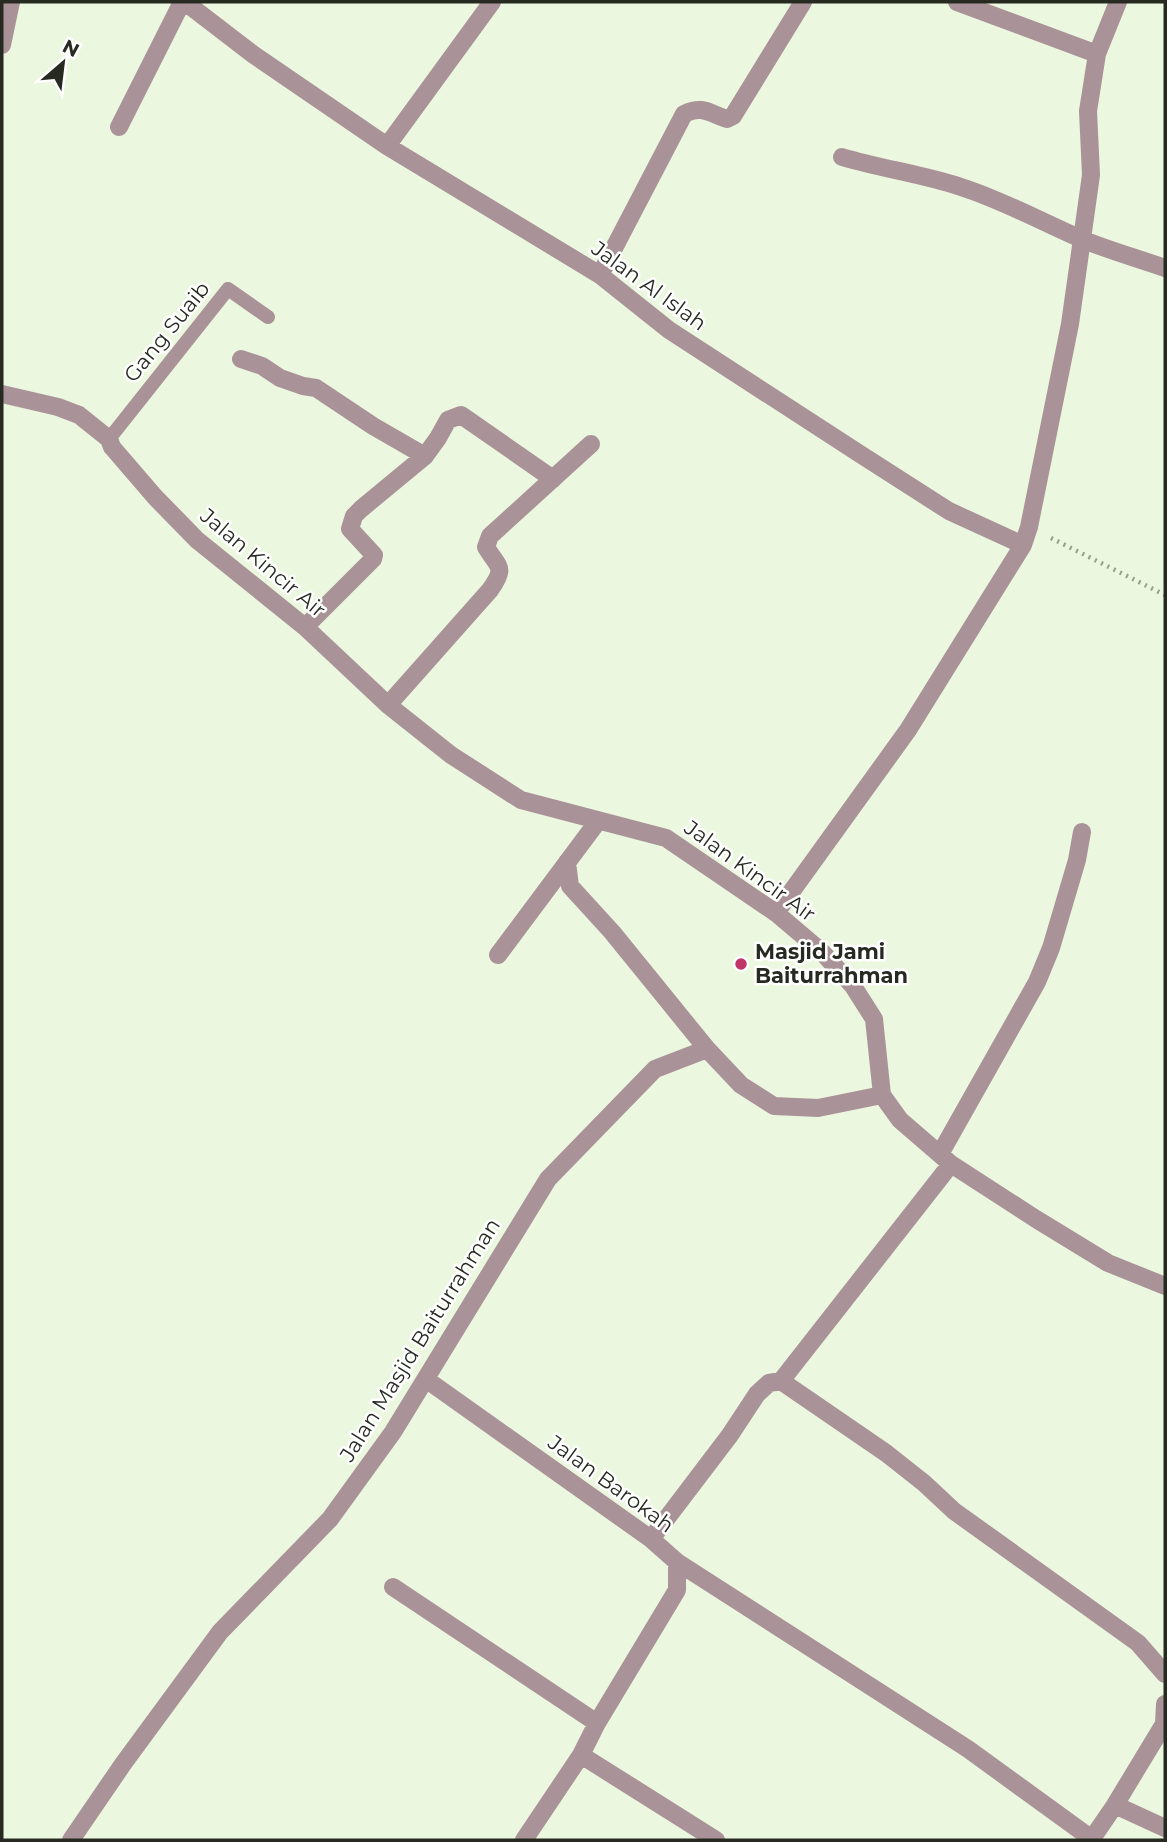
<svg xmlns="http://www.w3.org/2000/svg" width="1167" height="1842" viewBox="0 0 1167 1842" font-family="Montserrat,sans-serif">
<style>
.lines{fill:none;stroke-linecap:round;stroke-linejoin:round}
.path{stroke:#979f8e;stroke-width:4.5;stroke-dasharray:2 5;stroke-linecap:butt}
.service{stroke:#aa9398;stroke-width:14}
.minor{stroke:#aa9398;stroke-width:18}
.poi-dot{fill:#c03468;stroke:#fff;stroke-width:2.5}
.labels{text-anchor:middle;stroke-width:5;stroke-linejoin:round;paint-order:stroke}
.street-label{font-size:21px;fill:#262a21;stroke:#fff}
.poi-label{font-size:21px;font-weight:bold;fill:#262a21;stroke:#fff;text-anchor:start}
</style>
<rect width="100%" height="100%" fill="#ecf7df"/>
<g class="lines">
<path class="path" d="M 1051,538 L 1165,595"/>
<path class="service" d="M 109,439 L 228,289 L 268,317"/>
<path class="minor" d="M 185,2 L 254,55 L 387,146 L 600,275 L 669,330 L 860,454 L 949,511 L 1023,545
M 957,2 L 1097,54
M 2,45 L 11,2
M 119,127 L 182,2
M 387,146 L 492,2
M 842,157 C 882,169 922,174 961,187 C 1002,200 1040,221 1079,238 C 1107,250 1137,258 1165,268
M 600,275 L 684,114 C 702,105 709,113 727,119 L 733,116 L 803,2
M 241,359 L 262,366 L 280,378 L 303,386 L 316,388 L 373,426 L 425,456
M 2,394 L 58,407 L 79,415 L 109,439 L 112,447 L 155,497 L 197,540 L 305,627 L 388,705 L 451,755 L 521,800 L 666,838 L 776,913 L 822,952 L 853,986 L 874,1019 L 882,1095 L 900,1120 L 951,1164 L 1036,1219 L 1108,1263 L 1165,1286
M 305,627 L 373,559 L 374,555 L 350,529 L 354,516 L 361,509 L 425,456 L 438,438 L 448,420 L 461,415 L 553,479
M 388,705 L 490,590 C 507,566 498,568 486,547 L 490,536 L 591,444
M 567,862 L 570,886 L 612,932 L 707,1049
M 776,913 L 908,730 L 1023,545 L 1029,527 L 1070,324 L 1082,239 L 1091,175 L 1088,111 L 1097,54 L 1118,2
M 498,955 L 598,821
M 940,1154 L 1037,982 L 1051,948 L 1077,860 L 1082,832
M 427,1380 L 651,1539 L 677,1562 L 968,1749 L 1092,1839
M 781,1381 L 951,1164
M 651,1539 L 730,1435 L 757,1394 L 769,1383 L 781,1381 L 886,1453 L 924,1483 L 954,1511 L 1138,1643 L 1165,1674
M 393,1587 L 597,1723
M 581,1755 L 716,1840
M 1115,1805 L 1165,1828
M 71,1840 L 123,1764 L 220,1632 L 330,1519 L 393,1432 L 548,1179 L 655,1069 L 707,1049 L 741,1085 L 774,1106 L 818,1108 L 882,1095
M 524,1840 L 581,1755 L 597,1723 L 677,1590 L 677,1562
M 1091,1840 L 1115,1805 L 1164,1724 L 1165,1704"/>
</g>
<circle class="poi-dot" cx="741" cy="964" r="7"/>
<g class="labels">
<g class="street-label">
<text transform="translate(649 286) rotate(36)" y="7">Jalan Al Islah</text>
<text transform="translate(167 332) rotate(-51)" y="7">Gang Suaib</text>
<text transform="translate(263 563) rotate(40)" y="7">Jalan Kincir Air</text>
<text transform="translate(750 871) rotate(36)" y="7">Jalan Kincir Air</text>
<text transform="translate(420 1340) rotate(-58)" y="7">Jalan Masjid Baiturrahman</text>
<text transform="translate(611 1484) rotate(36)" y="7">Jalan Barokah</text>
</g>
<g class="poi-label">
<text x="755" y="959">Masjid Jami<tspan x="755" dy="24">Baiturrahman</tspan></text>
</g>
</g>
<rect width="1167" height="1842" fill="none" stroke="#262a21" stroke-width="7"/>
<g transform="translate(63 63) rotate(28)" stroke="#ffffff" stroke-width="5" paint-order="stroke">
<path d="M0-5L12 26L0 18L-12 26Z" fill="#262a21"/>
<text y="-10" font-size="19" font-weight="bold" text-anchor="middle" fill="#262a21">N</text>
</g>
</svg>
